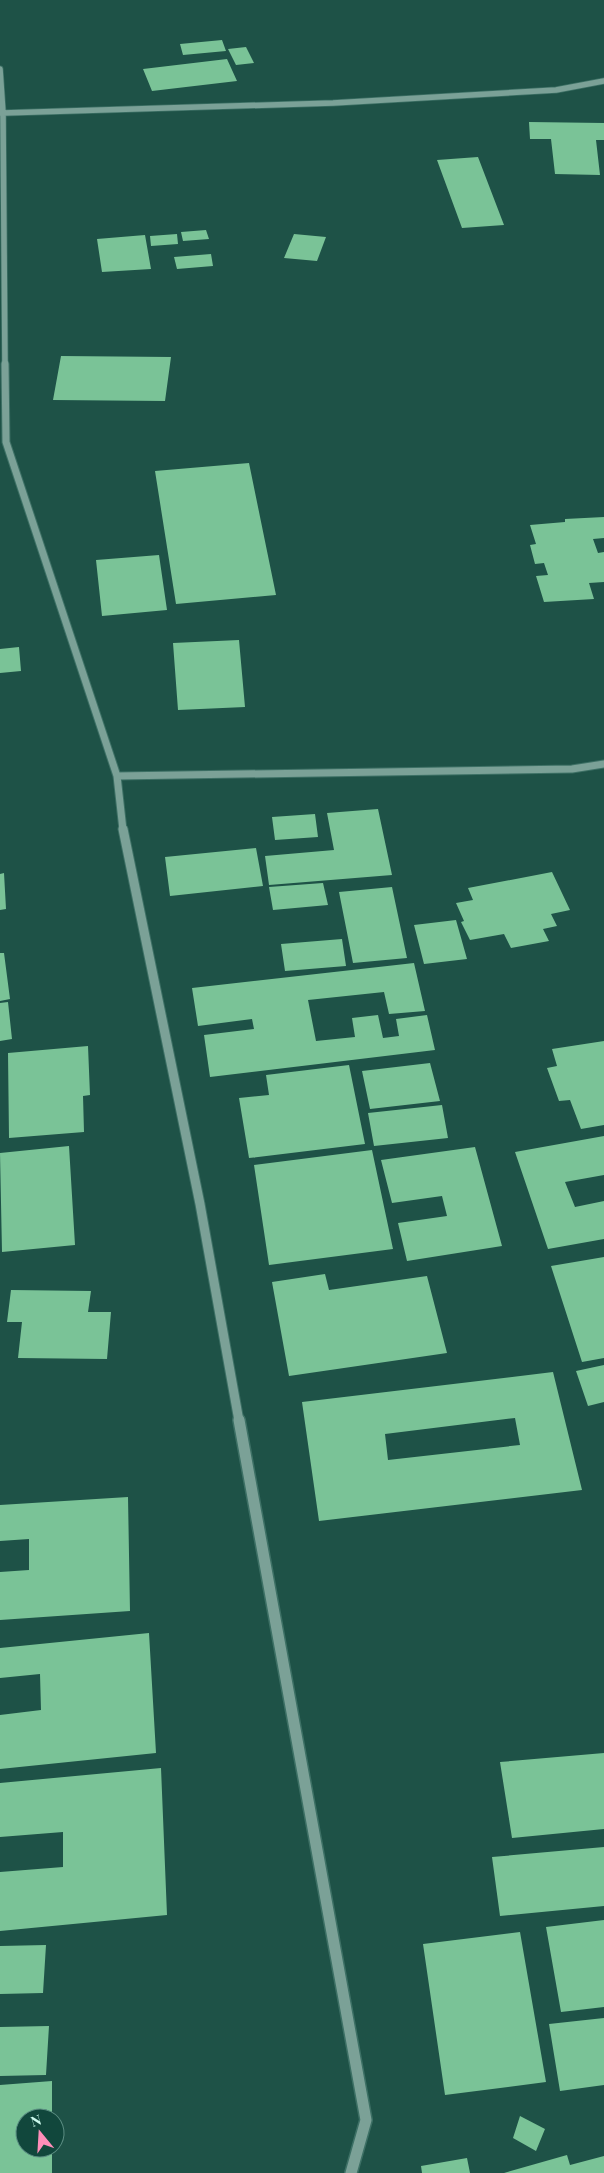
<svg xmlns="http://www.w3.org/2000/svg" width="604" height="2173" viewBox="0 0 604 2173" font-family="'Playfair Display',serif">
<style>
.building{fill:#7ac397;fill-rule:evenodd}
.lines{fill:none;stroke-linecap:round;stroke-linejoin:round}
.minor-far3-casing{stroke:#3d7065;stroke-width:7}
.minor-far2-casing{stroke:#3d7065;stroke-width:9}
.minor-far1-casing{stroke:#3d7065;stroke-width:11}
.minor-casing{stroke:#3d7065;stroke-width:14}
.minor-far3{stroke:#7ba197;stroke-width:5.5}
.minor-far2{stroke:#7ba197;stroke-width:7}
.minor-far1{stroke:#7ba197;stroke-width:9}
.minor{stroke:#7ba197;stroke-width:11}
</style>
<rect width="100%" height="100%" fill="#1e5247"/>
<path class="building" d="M 222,40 L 226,51 L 183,55 L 180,44 Z
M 246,47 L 254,63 L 236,65 L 228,49 Z
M 227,59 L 237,81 L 152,91 L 143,69 Z
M 529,122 L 604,123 L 604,140 L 596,140 L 600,175 L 555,174 L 551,139 L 530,139 Z
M 478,157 L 504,225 L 462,228 L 437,160 Z
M 206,230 L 209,239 L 183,241 L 181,232 Z
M 177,234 L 178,244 L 151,246 L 150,236 Z
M 294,234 L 326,237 L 317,261 L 284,258 Z
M 145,235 L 151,269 L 102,272 L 97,239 Z
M 211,254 L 213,266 L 177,269 L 174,257 Z
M 61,356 L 171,357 L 165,401 L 53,400 Z
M 249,463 L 276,595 L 176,604 L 155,471 Z
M 604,517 L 604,538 L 593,539 L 598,553 L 604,552 L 604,582 L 589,583 L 594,599 L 544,602 L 536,576 L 548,575 L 544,563 L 535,564 L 530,545 L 536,544 L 530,525 L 565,522 L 565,519 Z
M 159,555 L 167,610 L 102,616 L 96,560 Z
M 239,640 L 245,707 L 178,710 L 173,643 Z
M 19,647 L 21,671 L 0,673 L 0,649 Z
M 378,809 L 392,875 L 269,885 L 265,856 L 334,850 L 327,813 Z
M 315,814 L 318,837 L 275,840 L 272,817 Z
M 256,848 L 263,886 L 170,896 L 165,857 Z
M 552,872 L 570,910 L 551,914 L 557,926 L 543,929 L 549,941 L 511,948 L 504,934 L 470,940 L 461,922 L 464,921 L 456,903 L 473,900 L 468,888 Z
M 4,873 L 6,909 L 0,910 L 0,874 Z
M 323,883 L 328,905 L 273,910 L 269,887 Z
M 392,887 L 407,958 L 353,963 L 339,892 Z
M 456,920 L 467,959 L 424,964 L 414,925 Z
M 342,939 L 346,966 L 285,971 L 281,944 Z
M 0,953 L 4,953 L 10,999 L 0,1001 Z
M 414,963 L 425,1011 L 389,1014 L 384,992 L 308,1000 L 316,1041 L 355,1037 L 352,1018 L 378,1015 L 383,1038 L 399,1036 L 396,1019 L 427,1015 L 435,1050 L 210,1077 L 204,1035 L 254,1029 L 252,1019 L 198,1026 L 192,988 Z
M 8,1002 L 12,1039 L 0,1041 L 0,1003 Z
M 604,1041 L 604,1125 L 581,1129 L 570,1100 L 559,1101 L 547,1068 L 557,1066 L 552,1049 Z
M 88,1046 L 90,1095 L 83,1096 L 84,1132 L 9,1138 L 8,1053 Z
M 430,1063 L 440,1101 L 370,1109 L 362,1071 Z
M 349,1065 L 365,1144 L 249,1158 L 239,1098 L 269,1095 L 266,1075 Z
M 442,1105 L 448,1138 L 374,1146 L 368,1113 Z
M 604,1136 L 604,1175 L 565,1182 L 575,1207 L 604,1201 L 604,1239 L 548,1249 L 515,1152 Z
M 69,1146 L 75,1245 L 2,1252 L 0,1153 Z
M 475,1147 L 502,1246 L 407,1261 L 398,1223 L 447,1216 L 442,1196 L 392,1203 L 381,1160 Z
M 372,1150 L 393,1249 L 269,1265 L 254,1165 Z
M 604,1257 L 604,1358 L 582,1362 L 551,1266 Z
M 325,1274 L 329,1290 L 427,1276 L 447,1353 L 289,1376 L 272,1282 Z
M 11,1290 L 91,1291 L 88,1312 L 111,1312 L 107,1359 L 18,1358 L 22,1322 L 7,1322 Z
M 604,1365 L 604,1402 L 588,1406 L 576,1371 Z
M 553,1372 L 582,1490 L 319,1521 L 302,1402 ZM 515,1418 L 520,1445 L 388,1460 L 385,1434 Z
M 128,1497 L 130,1611 L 0,1620 L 0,1572 L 29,1570 L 29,1539 L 0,1541 L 0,1505 Z
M 149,1633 L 156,1753 L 0,1769 L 0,1715 L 41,1710 L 40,1674 L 0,1678 L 0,1648 Z
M 604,1753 L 604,1829 L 512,1838 L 500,1762 Z
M 161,1768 L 167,1915 L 0,1931 L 0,1872 L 63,1867 L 63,1832 L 0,1837 L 0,1783 Z
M 604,1847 L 604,1906 L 500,1916 L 492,1857 Z
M 604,1920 L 604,2007 L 561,2012 L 546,1927 Z
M 520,1932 L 546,2082 L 445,2095 L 423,1944 Z
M 46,1945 L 43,1993 L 0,1994 L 0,1946 Z
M 604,2018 L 604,2085 L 560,2091 L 549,2024 Z
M 49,2026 L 46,2075 L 0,2076 L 0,2027 Z
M 52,2081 L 52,2118 L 25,2118 L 25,2148 L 52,2148 L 52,2173 L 0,2173 L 0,2085 Z
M 520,2116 L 545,2129 L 536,2151 L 513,2138 Z
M 567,2155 L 570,2165 L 604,2156 L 604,2173 L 504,2173 Z
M 467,2158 L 470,2173 L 422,2173 L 421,2166 Z"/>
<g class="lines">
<g class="minor-far3-casing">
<path id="minor-far3" d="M 0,69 L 3,113 L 333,103 L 556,90 L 604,81
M 0,113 L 3,113 L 5,366"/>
</g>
<g class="minor-far2-casing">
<path id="minor-far2" d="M 5,364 L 6,442 L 117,776 L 572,769 L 604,764
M 117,776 L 123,830"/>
</g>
<g class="minor-far1-casing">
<path id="minor-far1" d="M 123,829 L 200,1204 L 239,1421"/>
</g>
<g class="minor-casing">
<path id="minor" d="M 239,1420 L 366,2120 L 351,2173"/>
</g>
<use href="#minor-far3" class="minor-far3"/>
<use href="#minor-far2" class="minor-far2"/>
<use href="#minor-far1" class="minor-far1"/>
<use href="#minor" class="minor"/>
</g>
<g transform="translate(40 2133) rotate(342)"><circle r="24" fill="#11473c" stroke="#5c8e83"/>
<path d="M0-4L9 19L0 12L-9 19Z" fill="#ff8eb9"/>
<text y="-8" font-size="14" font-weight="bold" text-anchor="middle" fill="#ccf9ed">N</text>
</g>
</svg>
